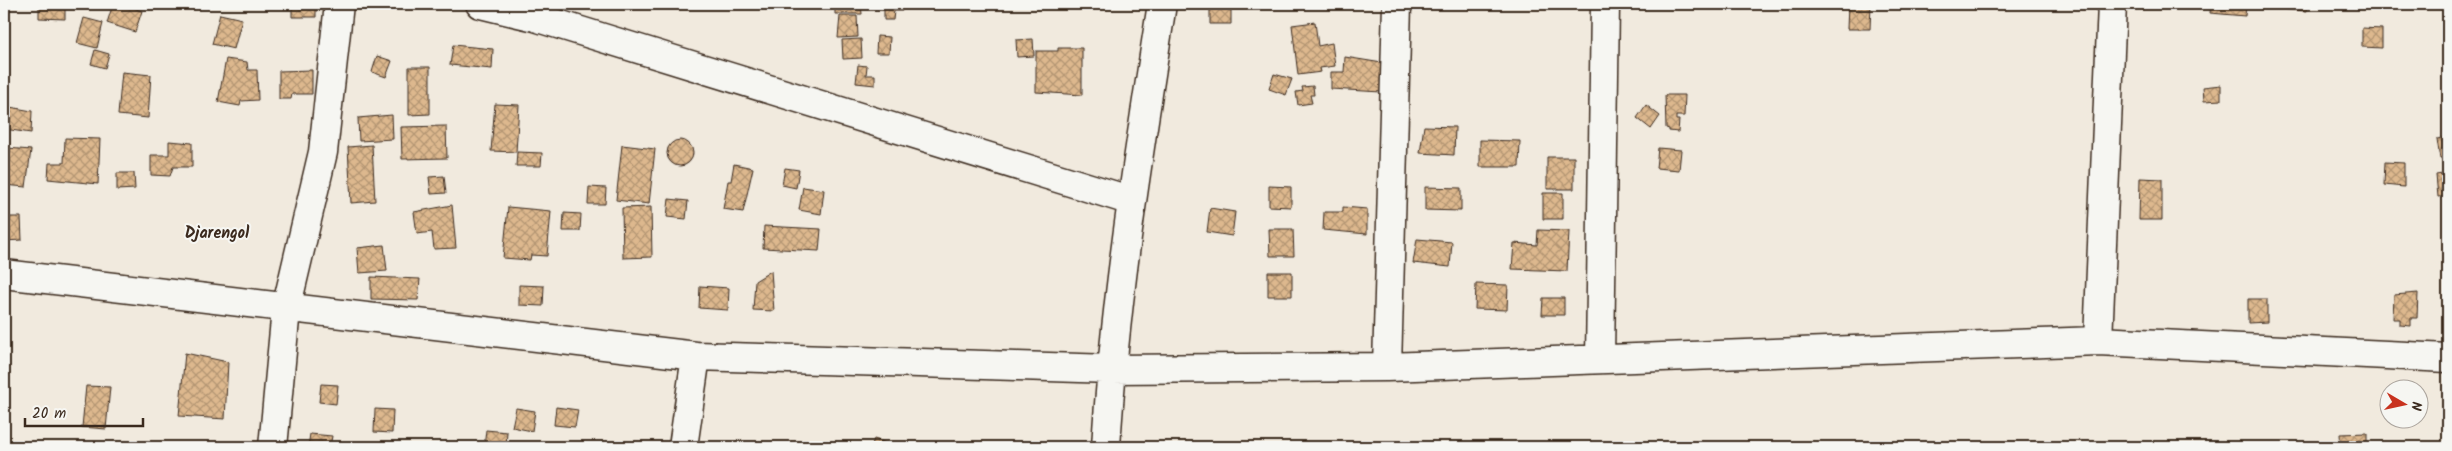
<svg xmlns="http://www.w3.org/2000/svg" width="2452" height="451" viewBox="0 0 2452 451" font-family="Kalam,sans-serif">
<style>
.building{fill:url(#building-cross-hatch);stroke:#3b2a1e}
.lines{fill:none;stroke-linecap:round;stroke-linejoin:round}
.street-casing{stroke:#3b2a1e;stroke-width:31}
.street{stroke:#f6f6f2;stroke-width:28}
.labels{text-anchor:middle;stroke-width:4;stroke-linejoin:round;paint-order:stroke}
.quarter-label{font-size:16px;font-weight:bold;fill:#3b2a1e;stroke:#f6f6f2}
</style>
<defs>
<pattern id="building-cross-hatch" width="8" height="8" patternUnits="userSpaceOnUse" patternTransform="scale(1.25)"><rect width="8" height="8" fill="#ddb88e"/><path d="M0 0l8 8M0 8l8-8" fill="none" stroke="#b49673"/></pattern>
</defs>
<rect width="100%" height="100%" fill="#f1eade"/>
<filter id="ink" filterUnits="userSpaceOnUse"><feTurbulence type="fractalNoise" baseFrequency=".02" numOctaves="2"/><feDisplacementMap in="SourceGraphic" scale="10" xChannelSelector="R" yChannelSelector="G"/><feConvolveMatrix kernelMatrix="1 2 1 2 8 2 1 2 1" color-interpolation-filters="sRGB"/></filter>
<g filter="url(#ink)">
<path class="building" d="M 39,4 L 65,4 L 65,19 L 39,18 Z
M 113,4 L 121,4 L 142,11 L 135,32 L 107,23 Z
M 292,4 L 316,4 L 316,17 L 292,17 Z
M 835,4 L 861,4 L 862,14 L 835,14 Z
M 884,4 L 902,4 L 902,11 L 894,11 L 893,20 L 884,20 Z
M 1848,4 L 1871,4 L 1870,29 L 1847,29 Z
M 2211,4 L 2246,4 L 2245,16 L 2210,13 Z
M 2264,4 L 2307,4 L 2307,11 L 2264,8 Z
M 1210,5 L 1231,6 L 1231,24 L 1210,24 Z
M 220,14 L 242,19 L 234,49 L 212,44 Z
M 840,16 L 857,16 L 858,37 L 838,38 Z
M 84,18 L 103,23 L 97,48 L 77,43 Z
M 1315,22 L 1318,46 L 1332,43 L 1335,66 L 1320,68 L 1321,72 L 1298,75 L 1292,25 Z
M 2362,28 L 2382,29 L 2382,48 L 2362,47 Z
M 877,36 L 890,37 L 889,53 L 876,53 Z
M 861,39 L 862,58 L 843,59 L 842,40 Z
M 1033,39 L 1034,56 L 1017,57 L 1016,40 Z
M 453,45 L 493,49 L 492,69 L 450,65 Z
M 1058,48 L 1082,48 L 1082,95 L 1036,92 L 1036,51 L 1058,51 Z
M 95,50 L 109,54 L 105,68 L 91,64 Z
M 377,56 L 392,61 L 386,77 L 372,72 Z
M 1345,57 L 1382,63 L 1381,92 L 1331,89 L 1331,72 L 1344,72 Z
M 226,59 L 247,62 L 248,70 L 257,70 L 258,100 L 241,101 L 240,106 L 218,102 Z
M 858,65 L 867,66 L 866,75 L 875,75 L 875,85 L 856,83 Z
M 409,67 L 430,67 L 430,114 L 409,115 Z
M 312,70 L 312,94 L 292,94 L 291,99 L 279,99 L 279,71 Z
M 122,72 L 151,75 L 148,118 L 118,115 Z
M 1274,74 L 1292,79 L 1286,95 L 1269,89 Z
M 2221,85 L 2221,100 L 2204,101 L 2203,87 Z
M 1313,86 L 1314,95 L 1310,95 L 1312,103 L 1298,105 L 1296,92 L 1303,91 L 1302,87 Z
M 1665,95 L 1685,95 L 1684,116 L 1676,116 L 1676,120 L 1679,120 L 1678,132 L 1669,131 L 1669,129 L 1666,128 Z
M 495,104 L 519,105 L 516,152 L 491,151 Z
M 1646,105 L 1660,116 L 1651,129 L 1637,118 Z
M 4,106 L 32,111 L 31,133 L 4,129 Z
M 392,115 L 393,139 L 359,141 L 358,118 Z
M 446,126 L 447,158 L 402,159 L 401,127 Z
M 1424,126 L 1455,127 L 1454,155 L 1420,153 Z
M 2448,137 L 2448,158 L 2440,159 L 2437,139 Z
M 65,138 L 100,139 L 98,184 L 48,179 L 49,163 L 64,163 Z
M 1480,140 L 1520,141 L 1519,167 L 1480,167 Z
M667 153a13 13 0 1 1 26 0a13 13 0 1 1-26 0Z
M 169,141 L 192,143 L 192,167 L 173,167 L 170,176 L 151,175 L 151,155 L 169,155 Z
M 372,145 L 375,201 L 351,203 L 348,147 Z
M 622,145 L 655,149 L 649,204 L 616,200 Z
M 7,148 L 31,150 L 26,187 L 4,185 Z
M 1658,148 L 1681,150 L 1679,170 L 1656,168 Z
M 517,152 L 542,153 L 541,166 L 516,166 Z
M 1547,157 L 1574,157 L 1574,189 L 1547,189 Z
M 2385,162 L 2404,163 L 2404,187 L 2384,185 Z
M 734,164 L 753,168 L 743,212 L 723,209 L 728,181 L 731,181 Z
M 785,168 L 799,170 L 796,188 L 782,185 Z
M 117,173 L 134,173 L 135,189 L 117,190 Z
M 2448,173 L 2448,196 L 2438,197 L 2436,175 Z
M 444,176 L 446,193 L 431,194 L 429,177 Z
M 2140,178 L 2162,179 L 2162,220 L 2139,220 Z
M 1269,186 L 1291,187 L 1291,207 L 1269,206 Z
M 589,187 L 606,188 L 605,204 L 588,204 Z
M 803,187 L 824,190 L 821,214 L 799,210 Z
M 1425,187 L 1461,188 L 1461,211 L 1425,210 Z
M 1543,193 L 1563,193 L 1563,219 L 1543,219 Z
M 669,199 L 688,201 L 686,219 L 667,217 Z
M 452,205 L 456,248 L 434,249 L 432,232 L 417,234 L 414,212 Z
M 508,207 L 551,211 L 547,256 L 531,255 L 530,260 L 503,258 Z
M 651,207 L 652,257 L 623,258 L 622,208 Z
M 1343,207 L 1367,209 L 1367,234 L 1323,230 L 1324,212 L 1343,212 Z
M 1210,208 L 1235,212 L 1232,236 L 1207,232 Z
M 564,213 L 581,214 L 580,231 L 563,231 Z
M 4,217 L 21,217 L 22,240 L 4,241 Z
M 764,226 L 821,229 L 819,251 L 763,248 Z
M 1269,229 L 1293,229 L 1294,256 L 1270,256 Z
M 1538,230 L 1569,231 L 1567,271 L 1512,269 L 1514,243 L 1537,245 Z
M 1417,239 L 1452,242 L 1450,267 L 1413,263 Z
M 384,245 L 387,271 L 359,273 L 357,248 Z
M 771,271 L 774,311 L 753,310 L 755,281 Z
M 1268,272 L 1292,272 L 1292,296 L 1268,296 Z
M 371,277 L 420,279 L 418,300 L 371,299 Z
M 1476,284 L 1508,285 L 1507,310 L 1475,309 Z
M 519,285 L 544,286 L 543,306 L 519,305 Z
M 700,286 L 729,288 L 728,310 L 699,308 Z
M 2418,293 L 2417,318 L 2411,318 L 2411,326 L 2400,325 L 2400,319 L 2393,319 L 2394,295 Z
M 1543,298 L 1564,298 L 1564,315 L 1542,315 Z
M 2248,299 L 2267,299 L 2267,322 L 2248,323 Z
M 185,353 L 228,362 L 225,419 L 179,416 Z
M 321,384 L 338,385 L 336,404 L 319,402 Z
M 86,386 L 110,387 L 106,429 L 82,427 Z
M 556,407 L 578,410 L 575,427 L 554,425 Z
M 516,408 L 535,411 L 532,431 L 512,427 Z
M 375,409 L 393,410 L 392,433 L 374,432 Z
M 486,430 L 507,432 L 506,447 L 484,447 Z
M 2367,433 L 2367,447 L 2341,447 L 2340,434 Z
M 310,434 L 332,436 L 330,447 L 308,447 Z
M 874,439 L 896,446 L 895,447 L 871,447 Z
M 554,442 L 573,446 L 572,447 L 553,447 Z"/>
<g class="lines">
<g class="street-casing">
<path id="street" d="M 480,4 L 535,17 L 1132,201
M 4,274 L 696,356 L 1111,369 L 1387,367 L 2098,341 L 2448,358
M 2098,341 L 2112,4
M 1600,359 L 1605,4
M 1387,367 L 1397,4
M 273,447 L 286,309 L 323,152 L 339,4
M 683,447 L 696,356
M 1106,447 C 1115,298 1139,151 1162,4"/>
</g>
<use href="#street" class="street"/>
</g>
</g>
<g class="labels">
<g class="quarter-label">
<text x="217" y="238">Djarengol</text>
</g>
</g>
<rect width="2452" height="451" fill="none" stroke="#f6f6f2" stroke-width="20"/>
<rect x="10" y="10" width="2432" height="431" fill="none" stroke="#3b2a1e" stroke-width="2" filter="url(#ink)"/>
<g transform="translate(2404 404) rotate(99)"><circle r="24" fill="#f6f6f2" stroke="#aba49d"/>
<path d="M0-4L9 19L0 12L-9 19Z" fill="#c8321e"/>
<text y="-8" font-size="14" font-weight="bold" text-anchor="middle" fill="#3b2a1e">N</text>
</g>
<path d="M25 418v8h118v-8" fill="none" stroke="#3b2a1e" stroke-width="2.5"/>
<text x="32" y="418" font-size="15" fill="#3b2a1e" stroke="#f6f6f2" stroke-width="4" paint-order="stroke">20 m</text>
</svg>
